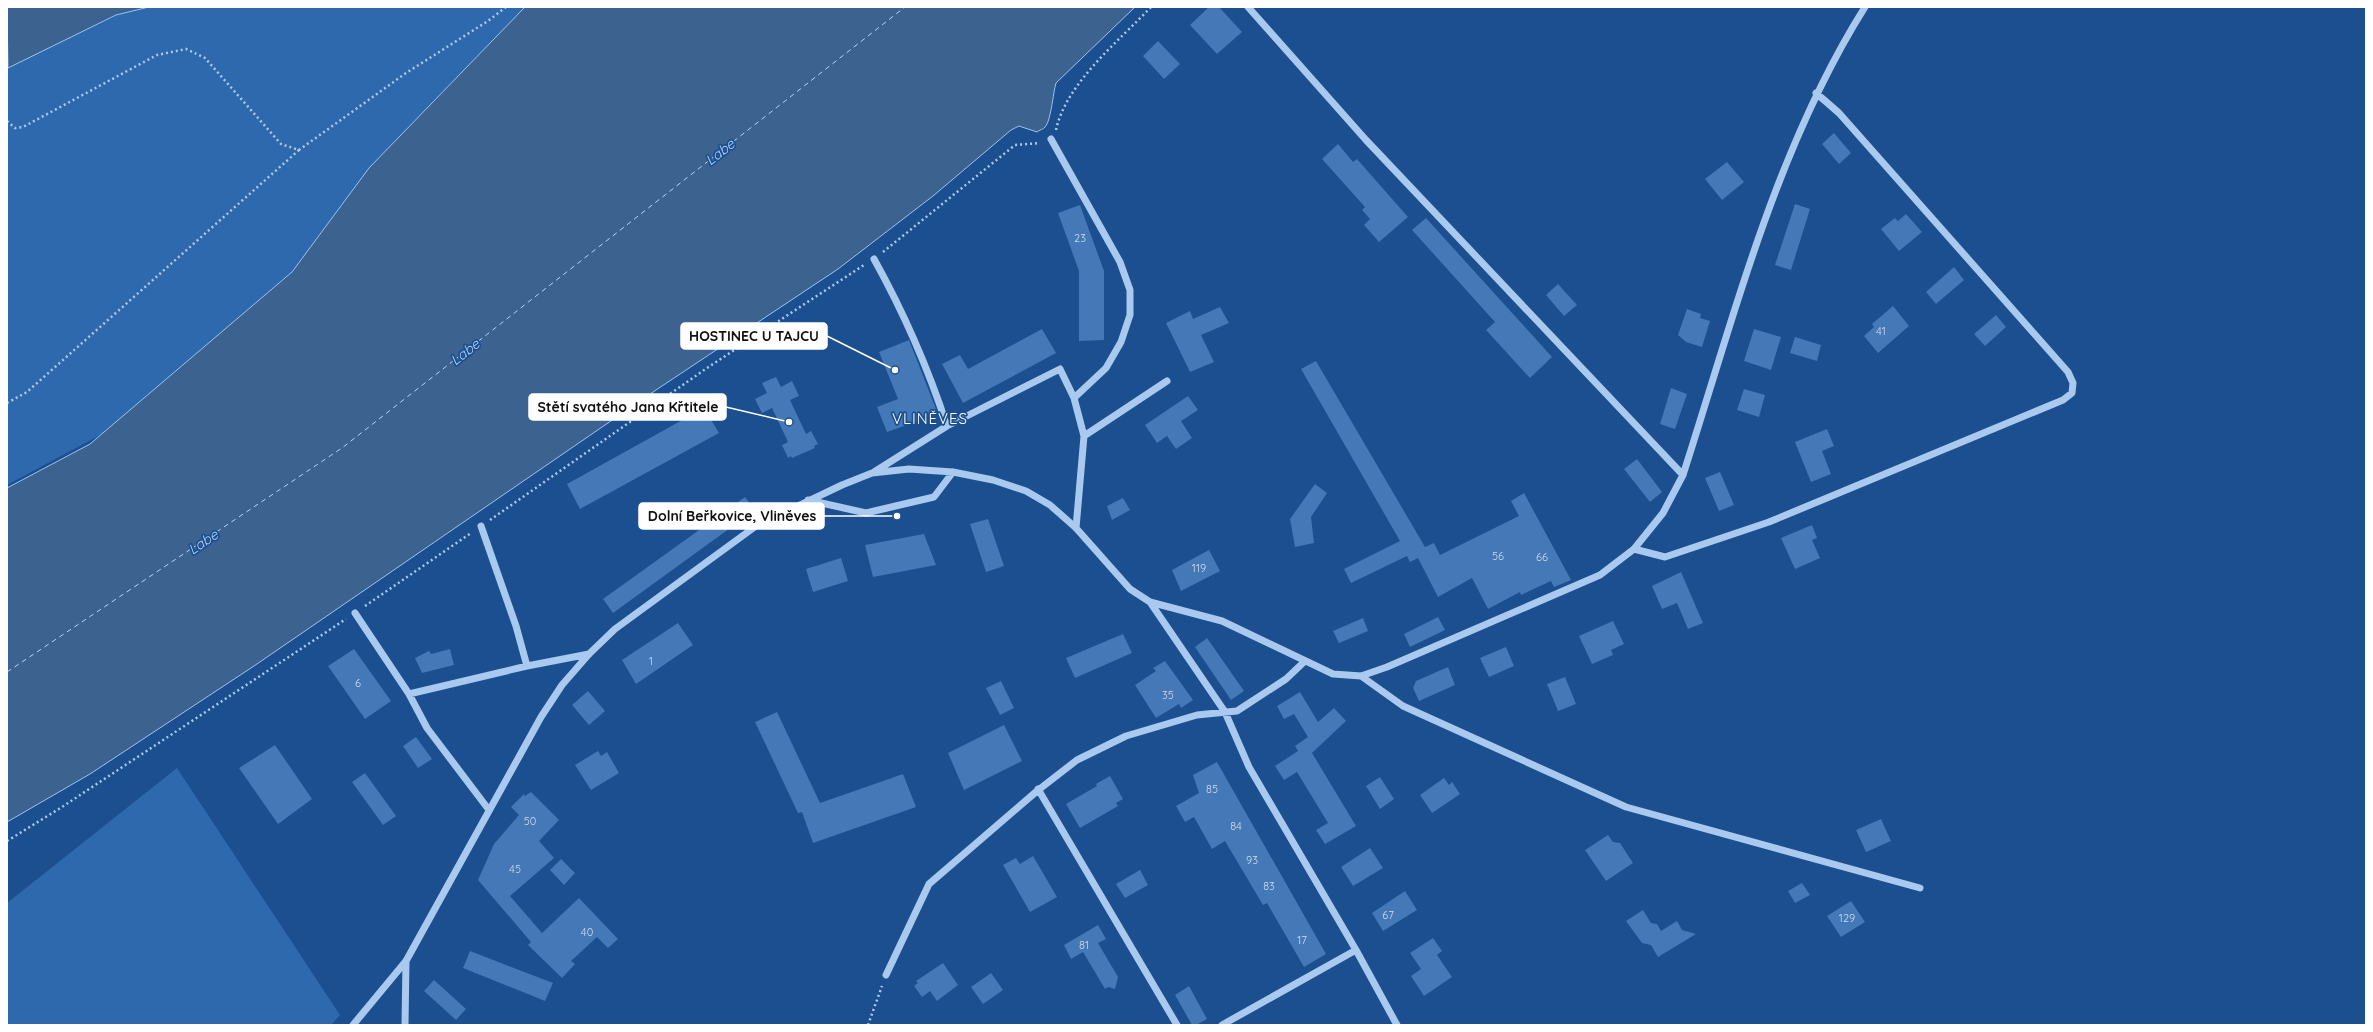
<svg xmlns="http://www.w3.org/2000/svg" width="2373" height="1032" viewBox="0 0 2373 1032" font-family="Quicksand,sans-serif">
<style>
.green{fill:#2e69ad}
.water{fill:#3c6290;stroke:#9cc4f0}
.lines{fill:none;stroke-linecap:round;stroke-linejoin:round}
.ferry{stroke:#b5d3f5;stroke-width:1;stroke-dasharray:5 4;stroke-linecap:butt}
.building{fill:#4478b7}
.path{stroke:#a9c9ee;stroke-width:2.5;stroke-dasharray:2 3;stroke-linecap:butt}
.minor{stroke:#a9c9ee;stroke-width:7}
.labels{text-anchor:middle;stroke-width:3.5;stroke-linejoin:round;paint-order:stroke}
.number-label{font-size:11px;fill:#d0dded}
.water-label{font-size:14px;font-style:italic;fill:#b5d3f5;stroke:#1b4f8f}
.quarter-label{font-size:15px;letter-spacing:1px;fill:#fff;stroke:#1b4f8f}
.leader{fill:none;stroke:#fff;stroke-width:1.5}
.callout-dot{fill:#fff;stroke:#1b4f8f;stroke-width:1.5}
.callout{fill:#fff;stroke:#fff;stroke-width:1.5}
.callout-label{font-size:14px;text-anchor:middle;font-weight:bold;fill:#111}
</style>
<rect width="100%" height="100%" fill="#1b4f8f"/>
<path class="green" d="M 149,7 L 525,7 L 369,168 L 292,272 L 102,434 L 7,485 L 7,68 L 117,15 Z
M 177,768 L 340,1015 L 331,1025 L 7,1025 L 7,903 Z"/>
<path class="water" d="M 7,7 L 149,7 L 116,15 L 8,68 Z
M 525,7 L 1135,7 L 1056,83 C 1053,93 1051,121 1045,127 C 1044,129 1039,130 1037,132 L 1019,126 L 1011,130 L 933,196 L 838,269 L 656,390 L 254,666 L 90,774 L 7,822 L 7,488 L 90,444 L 292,272 L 369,168 Z"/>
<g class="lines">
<path class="ferry" d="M 7,672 L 342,448 L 905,7"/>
</g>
<path class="building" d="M 1209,7 L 1219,7 L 1242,32 L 1217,54 L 1190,25 Z
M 1158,41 L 1180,64 L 1164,79 L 1143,56 Z
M 1834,133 L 1851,153 L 1839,164 L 1822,144 Z
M 1338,144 L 1353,162 L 1357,159 L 1408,217 L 1379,242 L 1364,225 L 1370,219 L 1362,210 L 1365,207 L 1322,159 Z
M 1727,162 L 1744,182 L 1722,200 L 1705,179 Z
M 1795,204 L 1810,209 L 1791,270 L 1775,265 Z
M 1080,205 L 1104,271 L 1104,340 L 1079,341 L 1079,271 L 1058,213 Z
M 1906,214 L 1922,232 L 1899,251 L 1881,229 L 1895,218 L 1898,221 Z
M 1426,218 L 1552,357 L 1530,378 L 1486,330 L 1495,322 L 1412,230 Z
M 1954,267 L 1964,280 L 1936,304 L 1926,292 Z
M 1558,284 L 1577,305 L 1564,316 L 1546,295 Z
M 1893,306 L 1909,326 L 1878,353 L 1864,336 L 1874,327 L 1872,324 Z
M 1220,307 L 1229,323 L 1201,335 L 1214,362 L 1190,372 L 1166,323 L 1190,311 L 1193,319 Z
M 1687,309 L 1701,314 L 1700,318 L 1710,321 L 1702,347 L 1686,342 L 1678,335 Z
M 1996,315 L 2006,327 L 1985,346 L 1974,334 Z
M 1042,329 L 1056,353 L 963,403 L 942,364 L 960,355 L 968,369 Z
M 1754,329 L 1781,337 L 1771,370 L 1744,361 Z
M 1795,337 L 1821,345 L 1817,361 L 1790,353 Z
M 909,340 L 938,414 L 887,432 L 877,407 L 898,399 L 879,352 Z
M 1316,361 L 1425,547 L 1434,543 L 1440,555 L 1519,516 L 1511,501 L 1524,493 L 1571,580 L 1554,587 L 1551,581 L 1521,595 L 1520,592 L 1488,609 L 1472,578 L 1438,597 L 1418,558 L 1410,562 L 1407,556 L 1351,583 L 1344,569 L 1400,541 L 1301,369 Z
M 776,377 L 781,387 L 792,381 L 799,396 L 790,400 L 806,434 L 811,431 L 818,444 L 814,446 L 815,448 L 792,458 L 791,456 L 788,458 L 782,445 L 788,442 L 772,408 L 762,413 L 755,399 L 767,393 L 762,383 Z
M 1671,388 L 1687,394 L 1675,429 L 1660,424 Z
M 1744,389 L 1765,395 L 1759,417 L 1737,410 Z
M 1188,396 L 1198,410 L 1181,421 L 1192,438 L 1176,449 L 1167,436 L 1157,443 L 1145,425 Z
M 704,408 L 719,433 L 580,509 L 567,484 Z
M 1827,429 L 1834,446 L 1822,451 L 1831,474 L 1811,482 L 1795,442 Z
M 1637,459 L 1662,492 L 1650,502 L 1624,469 Z
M 1720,472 L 1734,505 L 1719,511 L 1705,478 Z
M 1315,484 L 1327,493 L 1311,517 L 1314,543 L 1295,547 L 1290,519 Z
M 745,497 L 755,510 L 613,613 L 603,599 Z
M 1123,498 L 1130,510 L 1112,520 L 1107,506 Z
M 988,519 L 1004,566 L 986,572 L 970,524 Z
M 1812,525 L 1817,538 L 1812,540 L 1820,558 L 1795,569 L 1781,538 Z
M 924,534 L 936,565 L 873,577 L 865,545 Z
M 1209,550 L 1220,571 L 1181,591 L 1172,570 Z
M 841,558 L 848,581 L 813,592 L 806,569 Z
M 1681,572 L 1703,623 L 1688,629 L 1677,603 L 1662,609 L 1652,586 Z
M 1438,617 L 1445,630 L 1410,647 L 1404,634 Z
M 1363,618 L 1368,631 L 1339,643 L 1333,631 Z
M 1613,621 L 1624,644 L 1611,650 L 1613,655 L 1592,664 L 1579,636 Z
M 678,623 L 693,645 L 636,684 L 622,660 Z
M 1123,634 L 1132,653 L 1075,678 L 1066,658 Z
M 1207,638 L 1244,691 L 1231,700 L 1195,647 Z
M 1506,647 L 1514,666 L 1489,677 L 1480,658 Z
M 354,649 L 391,701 L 365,719 L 328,666 Z
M 450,649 L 454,665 L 422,673 L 415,658 L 429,651 L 431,654 Z
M 1165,661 L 1193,700 L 1181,708 L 1179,704 L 1156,718 L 1135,685 L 1156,671 L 1153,668 Z
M 1448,667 L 1455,685 L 1419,701 L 1413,688 L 1416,681 Z
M 1565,677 L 1576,704 L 1558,711 L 1547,684 Z
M 1001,681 L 1014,708 L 1000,715 L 986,688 Z
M 588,691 L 605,711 L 589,725 L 572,705 Z
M 1300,692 L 1318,722 L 1334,708 L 1346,721 L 1312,753 L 1356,826 L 1325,844 L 1316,830 L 1328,823 L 1297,772 L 1284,780 L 1275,766 L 1298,751 L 1295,746 L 1308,737 L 1294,714 L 1284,719 L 1277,706 Z
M 777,712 L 820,803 L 903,774 L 916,807 L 813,843 L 802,812 L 798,813 L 755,722 Z
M 1004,725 L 1022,761 L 964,790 L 948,753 Z
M 416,737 L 432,759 L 418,768 L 403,746 Z
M 275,745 L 312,799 L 278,824 L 239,768 Z
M 598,751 L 601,756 L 607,752 L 619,773 L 591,790 L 575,765 Z
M 1217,762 L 1326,954 L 1304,967 L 1267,903 L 1263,905 L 1225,841 L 1212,849 L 1194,817 L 1185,822 L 1176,806 L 1199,793 L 1193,775 Z
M 365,773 L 396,816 L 383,825 L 352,782 Z
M 1110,776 L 1123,799 L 1116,803 L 1118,806 L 1080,828 L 1066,804 L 1097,786 L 1096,784 Z
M 1380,777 L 1394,799 L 1380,809 L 1366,786 Z
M 1444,778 L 1449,785 L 1452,782 L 1460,794 L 1432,813 L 1420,795 Z
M 531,792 L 559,820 L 539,841 L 554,858 L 510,896 L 542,933 L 579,898 L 618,939 L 608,948 L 597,937 L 571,961 L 575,964 L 562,978 L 528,945 L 531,942 L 478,880 L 494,844 L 519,815 L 511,807 L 524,794 L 525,796 Z
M 1881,819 L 1891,841 L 1866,852 L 1856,830 Z
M 1608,835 L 1613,842 L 1620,843 L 1633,863 L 1606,881 L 1585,850 Z
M 1370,848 L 1383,868 L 1353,886 L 1341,867 Z
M 1033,856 L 1057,897 L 1030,912 L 1003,865 L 1016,858 L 1020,864 Z
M 561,859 L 575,873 L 564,885 L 550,870 Z
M 1140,870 L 1148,885 L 1125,898 L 1116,884 Z
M 1802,883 L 1810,895 L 1795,903 L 1788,891 Z
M 1405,891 L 1417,910 L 1383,931 L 1372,913 Z
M 1851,901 L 1865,922 L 1841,937 L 1827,916 Z
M 1643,910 L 1651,923 L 1657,924 L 1661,931 L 1677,921 L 1682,930 L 1696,934 L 1658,957 L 1651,945 L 1642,943 L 1626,921 Z
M 1098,925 L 1106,939 L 1098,943 L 1118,977 L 1115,989 L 1108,987 L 1105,989 L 1083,952 L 1071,959 L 1064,945 Z
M 1433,938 L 1442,951 L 1437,955 L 1452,977 L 1424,996 L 1411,976 L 1421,969 L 1410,953 Z
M 470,951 L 553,983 L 545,1001 L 463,968 Z
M 943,963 L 958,985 L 937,1001 L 930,991 L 922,997 L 914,986 L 918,983 L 916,981 Z
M 991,973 L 1003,990 L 983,1004 L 971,987 Z
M 434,980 L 466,1009 L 456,1020 L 424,991 Z
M 1189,986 L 1207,1019 L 1196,1025 L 1192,1025 L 1175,995 Z"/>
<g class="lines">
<path class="path" d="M 7,121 L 15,128 L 23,127 L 157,55 L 186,49 L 205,58 L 281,144 L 299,150 L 406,73 L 488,21 L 506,7
M 1056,130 C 1066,83 1119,41 1151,7
M 883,252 L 1015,145 L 1040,143
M 7,403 L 27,392 L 299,150
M 490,520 L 707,368 L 864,265
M 365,606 L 471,533
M 7,841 L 62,807 L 346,619
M 868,1025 L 882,986"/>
<path class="minor" d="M 1248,7 L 1366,140 L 1683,475
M 1051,139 L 1120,262 L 1130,290 L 1130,315 L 1121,342 L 1106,368 L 1074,398
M 874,259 C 904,313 928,368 947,426
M 874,472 L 947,426 L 1060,369 L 1074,398 L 1084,436
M 808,500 L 866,513 L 934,497 L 953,472
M 481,526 L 516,626 L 527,666
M 1076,528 L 1084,436 L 1167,381
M 1634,549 L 1665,557 L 1769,522 L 2063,400 L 2072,393 L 2073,383 L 2068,372 L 1839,113 L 1816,93
M 1150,602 L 1225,712 L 1249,767 L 1356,950 L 1397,1025
M 355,613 L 409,694 L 527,666 L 589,654
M 1361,676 L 1403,706 L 1626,807 L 1920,888
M 409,694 L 427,728 L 489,810
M 1038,789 L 1177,1025
M 886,975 L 929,884 L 1037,791 L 1077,760 L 1126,736 L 1197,715 L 1237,711 L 1286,679 L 1305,661
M 353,1025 L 406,961 L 541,717 L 562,685 L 589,654 L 615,629 L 756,526 L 842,485 L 872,473 L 909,469 L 953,472 L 993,480 L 1026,491 L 1050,505 L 1076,528 L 1130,589 L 1150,602 L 1222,621 L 1333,674 L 1361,676 L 1387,667 L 1600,575 L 1634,549 L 1663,513 L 1683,475 C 1734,317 1776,148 1865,7
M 405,1025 L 406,961
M 1222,1025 L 1356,950"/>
</g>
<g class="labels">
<g class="number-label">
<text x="1080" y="242">23</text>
<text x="1881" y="335">41</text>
<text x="1498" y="560">56</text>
<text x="1542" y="561">66</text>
<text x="1199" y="572">119</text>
<text x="651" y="665">1</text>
<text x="358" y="687">6</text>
<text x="1168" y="699">35</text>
<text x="1212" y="793">85</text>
<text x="530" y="825">50</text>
<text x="1236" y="830">84</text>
<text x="1252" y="864">93</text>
<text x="515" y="873">45</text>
<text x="1269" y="890">83</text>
<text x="1388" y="919">67</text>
<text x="1847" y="922">129</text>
<text x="587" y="936">40</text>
<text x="1302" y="944">17</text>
<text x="1084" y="949">81</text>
</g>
<g class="water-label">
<text transform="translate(720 152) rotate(-38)" y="5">Labe</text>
<text transform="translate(465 352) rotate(-38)" y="5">Labe</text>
<text transform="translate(203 542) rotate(-34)" y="5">Labe</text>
</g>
<g class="quarter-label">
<text x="930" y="424">VLINĚVES</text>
</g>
</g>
<path class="leader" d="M895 370L827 336M789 422L726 407M897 516L824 516"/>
<g class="callout-dot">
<circle cx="895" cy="370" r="4"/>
<circle cx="789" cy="422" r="4"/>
<circle cx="897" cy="516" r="4"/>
</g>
<g class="callout">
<rect x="681" y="323" width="146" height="26" rx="4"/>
<rect x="529" y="394" width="197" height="26" rx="4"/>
<rect x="639" y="503" width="185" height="26" rx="4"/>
</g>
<g class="callout-label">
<text x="754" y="341">HOSTINEC U TAJCU</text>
<text x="628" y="412">Stětí svatého Jana Křtitele</text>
<text x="732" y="521">Dolní Beřkovice, Vliněves</text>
</g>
<rect width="2373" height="1032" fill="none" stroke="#ffffff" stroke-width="16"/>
</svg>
